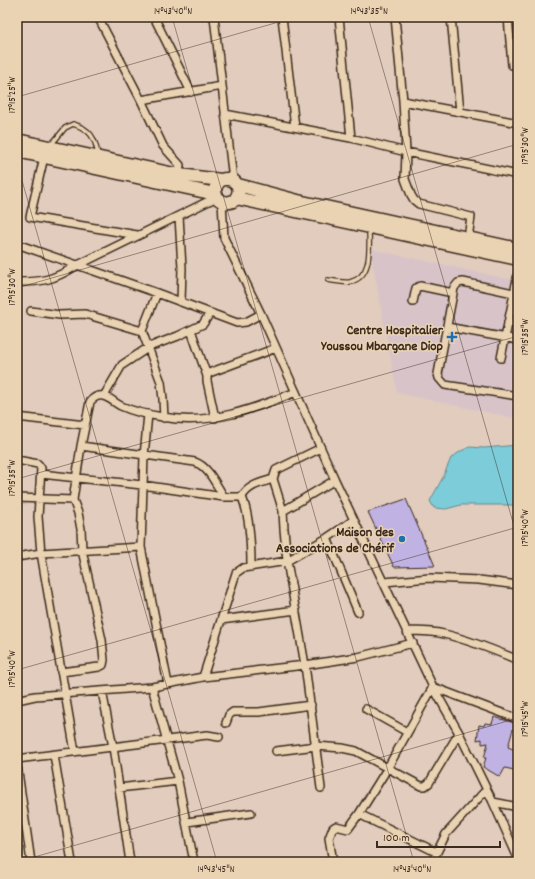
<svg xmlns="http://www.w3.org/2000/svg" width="535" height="879" viewBox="0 0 535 879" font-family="Dekko,sans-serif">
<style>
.built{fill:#d8c4c8}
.water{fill:#7dccd9;stroke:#638b8e}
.building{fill:#c0b2e3;stroke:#3b2a1e}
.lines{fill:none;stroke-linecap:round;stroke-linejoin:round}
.service-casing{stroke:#3b2a1e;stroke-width:6}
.minor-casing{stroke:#3b2a1e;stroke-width:10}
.primary-casing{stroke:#3b2a1e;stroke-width:15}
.service{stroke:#ead3b3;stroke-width:3.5}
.minor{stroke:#ead3b3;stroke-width:7}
.primary{stroke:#ead3b3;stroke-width:12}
.ticks{fill:none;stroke:#3b2a1e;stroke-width:1;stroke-opacity:0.45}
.poi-dot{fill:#1f6fb2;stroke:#ead3b3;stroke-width:1.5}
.labels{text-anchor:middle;stroke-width:3;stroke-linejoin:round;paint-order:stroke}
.poi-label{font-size:14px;font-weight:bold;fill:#3b2a1e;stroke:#ead3b3;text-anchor:end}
.neatline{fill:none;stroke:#3b2a1e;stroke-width:1.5}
.ticks-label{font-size:10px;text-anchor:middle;fill:#3b2a1e}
</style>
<rect width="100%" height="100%" fill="#e2ccbd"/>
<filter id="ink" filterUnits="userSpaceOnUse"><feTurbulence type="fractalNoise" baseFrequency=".025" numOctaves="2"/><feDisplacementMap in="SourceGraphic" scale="8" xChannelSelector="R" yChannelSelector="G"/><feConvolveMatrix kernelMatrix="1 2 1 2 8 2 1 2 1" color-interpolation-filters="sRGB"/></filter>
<g filter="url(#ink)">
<path class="built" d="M 370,249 L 518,281 L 518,419 L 397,393 Z"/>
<path class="water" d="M 518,445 L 518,505 L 461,505 L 446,509 L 434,508 L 430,501 L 443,477 L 451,458 L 461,451 L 470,447 L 484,448 Z"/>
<path class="building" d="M 406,499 L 435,566 L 394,567 L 368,512 Z
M 494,717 L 518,724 L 518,731 L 513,729 L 508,747 L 518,751 L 518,759 L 514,770 L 505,768 L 500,777 L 483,767 L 486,758 L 484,758 L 488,743 L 482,744 L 482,739 L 477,740 L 479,725 L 484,726 L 485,723 L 492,724 Z"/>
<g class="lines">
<g class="service-casing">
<path id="service" d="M 51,145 L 65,128 L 73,124 C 90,129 95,137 98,155
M 328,280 C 334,281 343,283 350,282 C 373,277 369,247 369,228"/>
</g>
<g class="minor-casing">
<path id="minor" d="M 98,17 L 141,100 L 163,146 L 180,165 L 179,175
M 154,17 L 191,92
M 214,17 L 233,180
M 282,17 L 295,127
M 339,17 L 351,138
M 395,17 L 403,101 L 406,152 L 405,179 L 411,195 L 414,200 L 419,204 L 471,217 L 468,238
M 451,17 L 460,112
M 508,17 L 512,65
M 141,100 L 222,86
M 403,101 L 518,123
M 225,114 L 351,138 L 406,152 L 518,175
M 44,157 L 30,217 L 137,235
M 222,202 L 224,238 L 261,314 L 335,480 L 433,687 L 459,733 L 493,802 L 518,858
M 179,216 L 182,268 L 181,302
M 17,244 L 157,293 L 237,323 L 246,322 L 261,314
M 17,282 C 43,282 53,280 76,266 L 217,197
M 157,293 L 142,331 L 161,382 L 163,399 L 164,418
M 518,294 L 463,282 L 458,283 L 454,288 L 438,374 L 439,378 L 445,385 L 518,396
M 413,302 L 416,288 L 420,286 L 453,293
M 31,311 L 60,315 L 85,314 L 142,331
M 508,322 L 518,325
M 447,327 L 518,340
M 191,330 L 207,376
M 501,358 L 518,274
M 104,396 L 122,365 L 149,347 L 178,336 L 203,324 L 210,313
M 148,414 L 144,456 L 141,547 L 168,684
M 17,417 L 85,425
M 215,418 L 207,381 L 207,376 L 209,373 L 276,348
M 81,446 L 195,462 C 209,467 216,485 224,497
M 321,448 L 276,470 L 273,479 L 283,511 L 284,529 L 287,561 L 305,665 L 321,788
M 17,460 L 38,464 L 41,468 L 38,517 L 41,553 L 75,752
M 41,474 L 142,485 L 224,497 L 242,497 C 250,516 251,546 251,567
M 242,497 C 248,485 261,483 273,479
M 17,498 L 73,500
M 283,511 L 335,480
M 327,538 L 358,612
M 17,557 L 41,553 L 141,547
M 384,582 L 430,578 L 479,580 L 518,585
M 221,620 L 296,610
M 407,631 C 419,631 432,631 444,634 C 469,640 494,650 518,660
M 61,672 L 99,667 L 103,665 L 104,660 L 102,640 L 82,550 L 81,529 L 78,513 L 73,500 L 81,446 L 90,402 C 93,398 97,395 103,396 C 109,397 115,403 121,406 C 134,412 149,415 163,417 C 210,426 253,409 296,392
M 203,677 L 236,573 L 243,568 L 287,561 L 327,538 L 354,520
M 152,687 L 178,781 L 194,862
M 102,691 L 113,747 L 130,862
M 17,700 L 35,696 L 152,687 L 203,677 L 305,665 L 358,657 L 413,643
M 366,709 L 407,732
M 226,723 L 229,715 L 233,712 L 259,712 L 311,705
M 276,751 L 316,746 L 342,748 L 356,751 L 421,786 L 425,786 L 429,783 L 459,733
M 54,755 L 72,862
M 17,759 L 207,735 L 219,737
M 17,765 L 31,862
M 119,788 L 178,781
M 493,802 L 518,807
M 359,814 L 436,852
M 187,822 L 251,813
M 333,862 L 329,838 L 333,828 L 336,826 L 348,829 L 359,814 L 387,769 L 433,687 L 518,719
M 432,862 L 446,834 L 486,790"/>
</g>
<g class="primary-casing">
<path id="primary" d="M 17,140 L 179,175 L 221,180
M 17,151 L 215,194 C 218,200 225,205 233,201 C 236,200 237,197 238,194 C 243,177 214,171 215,194
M 238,185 L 298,201 L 518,249
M 236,198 L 518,259"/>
</g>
<use href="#service" class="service"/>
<use href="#minor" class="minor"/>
<use href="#primary" class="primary"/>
</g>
</g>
<path class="ticks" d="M 172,17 L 414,862M 368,17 L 518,540M 17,97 L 296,17M 17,163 L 217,862M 17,288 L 518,144M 17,479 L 518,336M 17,670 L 518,527M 17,848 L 21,862M 17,862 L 518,718"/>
<g class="poi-dot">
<path d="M450 331h4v4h4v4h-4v4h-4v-4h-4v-4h4z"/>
<circle cx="402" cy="539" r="4"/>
</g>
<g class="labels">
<g class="poi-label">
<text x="443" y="334">Centre Hospitalier<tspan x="443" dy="16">Youssou Mbargane Diop</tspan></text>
<text x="394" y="536">Maison des<tspan x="394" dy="16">Associations de Chérif</tspan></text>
</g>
</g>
<rect width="535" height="879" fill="none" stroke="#ead3b3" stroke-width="44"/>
<path d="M377 841v6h123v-6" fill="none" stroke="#3b2a1e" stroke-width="2"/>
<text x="383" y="841" font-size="12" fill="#3b2a1e" stroke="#ead3b3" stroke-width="3" paint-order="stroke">100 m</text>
<rect x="22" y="22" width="491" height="835" class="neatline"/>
<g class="ticks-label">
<text x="173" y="14">14°43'40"N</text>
<text x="369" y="14">14°43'35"N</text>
<text transform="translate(11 95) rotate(-90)" y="4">17°15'25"W</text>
<text transform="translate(524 146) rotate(-90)" y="4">17°15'30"W</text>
<text transform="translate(11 287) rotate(-90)" y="4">17°15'30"W</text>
<text transform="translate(524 337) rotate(-90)" y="4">17°15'35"W</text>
<text transform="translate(11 478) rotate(-90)" y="4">17°15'35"W</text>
<text transform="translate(524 528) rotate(-90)" y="4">17°15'40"W</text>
<text transform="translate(11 669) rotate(-90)" y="4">17°15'40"W</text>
<text transform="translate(524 719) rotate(-90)" y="4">17°15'45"W</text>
<text x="216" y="872">14°43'45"N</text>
<text x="412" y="872">14°43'40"N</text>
</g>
</svg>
